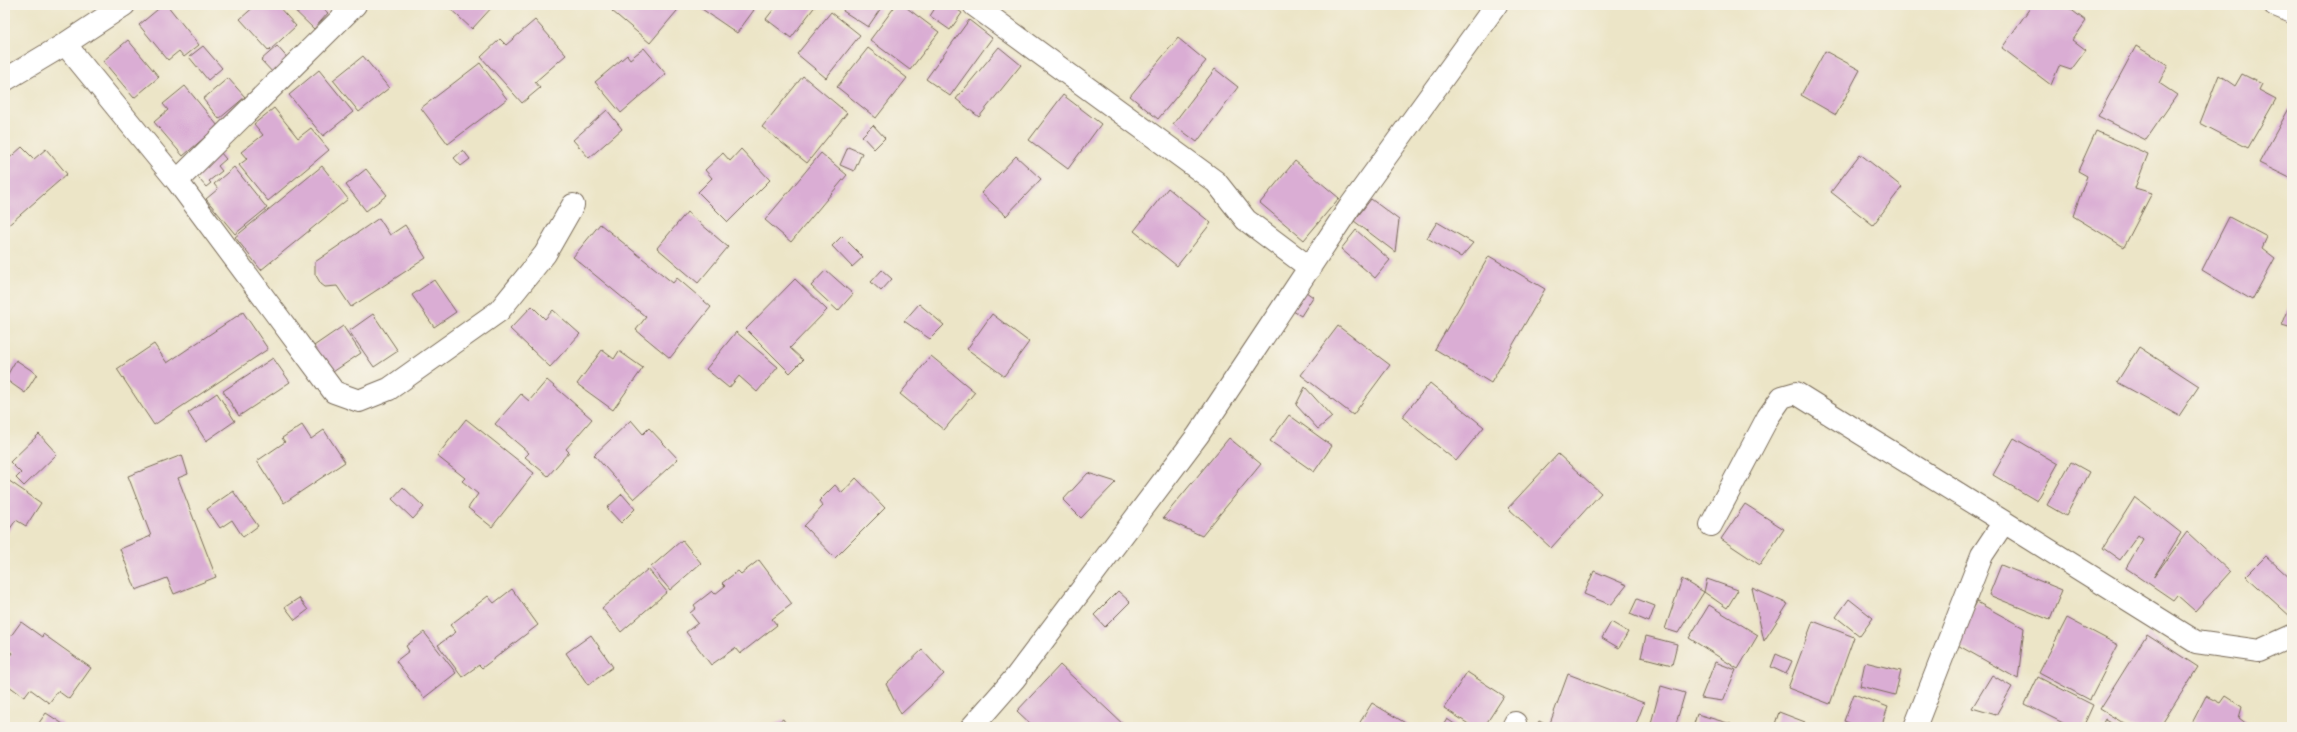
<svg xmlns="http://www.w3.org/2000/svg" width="2297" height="732" viewBox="0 0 2297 732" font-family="Caveat,sans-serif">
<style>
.building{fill:#daadd4}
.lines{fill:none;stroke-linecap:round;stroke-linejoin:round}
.street-casing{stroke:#796b59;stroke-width:24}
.street{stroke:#fff;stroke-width:22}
</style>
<rect width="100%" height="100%" fill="#f7f3e8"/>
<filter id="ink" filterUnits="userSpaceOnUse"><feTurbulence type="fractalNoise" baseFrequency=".025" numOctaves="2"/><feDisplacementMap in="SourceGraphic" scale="8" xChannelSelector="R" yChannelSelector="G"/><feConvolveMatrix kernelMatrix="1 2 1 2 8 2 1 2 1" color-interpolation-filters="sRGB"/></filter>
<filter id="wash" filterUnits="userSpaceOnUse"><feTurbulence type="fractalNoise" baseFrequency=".012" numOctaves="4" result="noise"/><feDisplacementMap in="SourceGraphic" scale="16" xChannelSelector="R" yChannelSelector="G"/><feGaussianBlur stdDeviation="0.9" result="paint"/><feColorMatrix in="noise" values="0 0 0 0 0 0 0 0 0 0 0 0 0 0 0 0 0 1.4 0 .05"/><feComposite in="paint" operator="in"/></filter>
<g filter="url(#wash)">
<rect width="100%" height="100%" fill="#ece5c7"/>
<g id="blocks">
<path class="building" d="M 163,5 L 167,5 L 199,45 L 184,57 L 179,51 L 168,60 L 139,25 Z
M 256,5 L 277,5 L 296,26 L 269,51 L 240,19 Z
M 289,5 L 319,5 L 328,13 L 314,29 Z
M 446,5 L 494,5 L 472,29 Z
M 616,5 L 682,5 L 650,43 L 612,11 Z
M 700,5 L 747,5 L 754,10 L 737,33 L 699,7 Z
M 777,5 L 816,5 L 791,38 L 766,19 Z
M 846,5 L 883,5 L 868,27 L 843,11 Z
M 896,5 L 903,5 L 939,32 L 910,70 L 870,40 Z
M 937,5 L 951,5 L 962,13 L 950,30 L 930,16 Z
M 2032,5 L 2065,5 L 2086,21 L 2073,40 L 2086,50 L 2071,70 L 2059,66 L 2051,85 L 2002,48 Z
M 831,12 L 860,35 L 826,78 L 797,54 Z
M 535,20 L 566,55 L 535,82 L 540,88 L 522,103 L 481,57 L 500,39 L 506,45 Z
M 969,20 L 992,38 L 950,96 L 926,79 Z
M 1178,38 L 1206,61 L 1158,119 L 1130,96 Z
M 128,40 L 159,77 L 134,98 L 103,61 Z
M 203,46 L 222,68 L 208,80 L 189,57 Z
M 277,46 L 290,61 L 275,75 L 261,60 Z
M 2136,46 L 2168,65 L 2159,83 L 2177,95 L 2146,140 L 2098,116 Z
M 999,47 L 1021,65 L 979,117 L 956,99 Z
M 644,48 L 666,74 L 621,113 L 595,82 L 627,55 L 630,59 Z
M 868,48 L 907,78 L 876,118 L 837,87 Z
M 1825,51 L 1860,70 L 1836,115 L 1801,95 Z
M 363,56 L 389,88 L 359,112 L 333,80 Z
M 480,63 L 507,99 L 448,144 L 421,108 Z
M 1215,69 L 1238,87 L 1197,142 L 1173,124 Z
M 319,70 L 353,112 L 323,136 L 289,95 Z
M 2242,74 L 2262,84 L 2259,90 L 2276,99 L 2248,148 L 2200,123 L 2219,75 L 2235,86 Z
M 803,76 L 847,113 L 807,163 L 762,127 Z
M 228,78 L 245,97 L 219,119 L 203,99 Z
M 185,86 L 218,126 L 183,156 L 154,122 L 168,110 L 163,104 Z
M 1063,95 L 1101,124 L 1068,169 L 1029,140 Z
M 2292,103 L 2292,179 L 2259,163 Z
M 274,108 L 298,138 L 311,128 L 329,150 L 268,201 L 239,165 L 247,159 L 241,152 L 263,135 L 254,124 Z
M 607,110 L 622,129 L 589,158 L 573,140 Z
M 873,125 L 885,138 L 874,149 L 862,136 Z
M 2096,131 L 2148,154 L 2135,188 L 2152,193 L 2124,247 L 2073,216 L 2087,176 L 2078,171 Z
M 22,147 L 34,159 L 46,149 L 67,174 L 5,228 L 5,162 Z
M 848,147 L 862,153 L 854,171 L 840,165 Z
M 741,149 L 770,180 L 728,222 L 698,192 L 712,178 L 705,170 L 723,153 L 730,161 Z
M 463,150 L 470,159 L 461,166 L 454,158 Z
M 220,152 L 226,159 L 218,166 L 222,171 L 209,181 L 211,183 L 206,187 L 194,173 Z
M 821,153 L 847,175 L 791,242 L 765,220 Z
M 1860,154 L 1902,187 L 1873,225 L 1831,192 Z
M 1016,156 L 1041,179 L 1006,216 L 981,193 Z
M 1295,161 L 1339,198 L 1304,240 L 1260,203 Z
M 322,166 L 348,199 L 261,270 L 235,237 Z
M 234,167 L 267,208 L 235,234 L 206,199 L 218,189 L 214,184 Z
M 366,169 L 387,195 L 366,211 L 346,185 Z
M 1168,188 L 1211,223 L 1177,266 L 1134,231 Z
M 1371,199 L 1399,220 L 1395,252 L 1354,221 Z
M 687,212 L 728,247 L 698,283 L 657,248 Z
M 2229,217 L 2267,237 L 2262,248 L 2275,258 L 2252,300 L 2202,270 Z
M 379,218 L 390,235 L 405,225 L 426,258 L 351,307 L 337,286 L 325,287 L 321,284 L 315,274 L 315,262 Z
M 1437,222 L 1473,243 L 1461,257 L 1427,238 Z
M 600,224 L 673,283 L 677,278 L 711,307 L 670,358 L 636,330 L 646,317 L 573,257 Z
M 1356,230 L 1390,260 L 1375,278 L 1341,249 Z
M 842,236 L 863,257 L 852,267 L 832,246 Z
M 1489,256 L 1545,289 L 1491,383 L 1435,349 Z
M 826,270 L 853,294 L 838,311 L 811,286 Z
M 882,270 L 892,279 L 881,291 L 871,282 Z
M 795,279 L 827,310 L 790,348 L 803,360 L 790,373 L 746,329 Z
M 434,280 L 456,312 L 434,327 L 412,295 Z
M 1302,289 L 1313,297 L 1301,316 L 1290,309 Z
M 2292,301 L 2292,328 L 2282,325 Z
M 919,304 L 944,325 L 930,339 L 904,321 Z
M 532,306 L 545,319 L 553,310 L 580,334 L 550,367 L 510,329 Z
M 243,312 L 268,349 L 154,425 L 117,369 L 154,344 L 167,363 Z
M 373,314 L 398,351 L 374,367 L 349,331 Z
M 992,314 L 1029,342 L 1004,376 L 967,349 Z
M 343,326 L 361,353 L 327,376 L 308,350 Z
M 1338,326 L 1390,365 L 1353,415 L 1301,375 Z
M 736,332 L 778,367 L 757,392 L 739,376 L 729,388 L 706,369 Z
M 2139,347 L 2199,386 L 2179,416 L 2117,382 Z
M 602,350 L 614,359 L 619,351 L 643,368 L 613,410 L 577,384 Z
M 931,356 L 975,392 L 944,430 L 900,394 Z
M 273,358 L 290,382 L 239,416 L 223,391 Z
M 16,360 L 37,374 L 25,393 L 5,379 Z
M 547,380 L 592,419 L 566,449 L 569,452 L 548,476 L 525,457 L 529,453 L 495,424 L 521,394 L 529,401 Z
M 1430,383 L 1484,427 L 1456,461 L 1402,417 Z
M 1305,387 L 1332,417 L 1318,429 L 1296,405 Z
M 217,393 L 235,421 L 206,441 L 188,413 Z
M 1289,415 L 1332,446 L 1314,472 L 1270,441 Z
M 466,419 L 534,473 L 492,527 L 468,508 L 478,494 L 462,481 L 465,478 L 437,456 Z
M 631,420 L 643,434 L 649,428 L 678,459 L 634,499 L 594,455 Z
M 302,425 L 311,439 L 324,430 L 345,462 L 284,503 L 257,461 L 285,442 L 282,438 Z
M 39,434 L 57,454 L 24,486 L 16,478 L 21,473 L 10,462 Z
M 1229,438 L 1261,464 L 1202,536 L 1163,518 Z
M 2014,438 L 2058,464 L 2037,501 L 1993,475 Z
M 1558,454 L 1601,493 L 1551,548 L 1508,508 Z
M 182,455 L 188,474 L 178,478 L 216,577 L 174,594 L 167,578 L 136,590 L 120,549 L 151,536 L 128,476 Z
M 2071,462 L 2089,472 L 2066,516 L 2047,505 Z
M 1088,473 L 1116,482 L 1081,518 L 1063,500 Z
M 5,478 L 41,503 L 26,526 L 16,520 L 5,536 Z
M 856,478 L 885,508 L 835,558 L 804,526 L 823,506 L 819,501 L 835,485 L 842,493 Z
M 403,487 L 424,507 L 413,519 L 392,499 Z
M 233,491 L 258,526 L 243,537 L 232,520 L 220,528 L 207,509 Z
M 622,494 L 635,509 L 621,523 L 607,508 Z
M 2135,497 L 2181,533 L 2153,578 L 2187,532 L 2230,572 L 2195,611 L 2177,595 L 2173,600 L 2126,568 L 2143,539 L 2138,535 L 2120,560 L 2103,548 Z
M 1745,504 L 1784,529 L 1760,565 L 1721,539 Z
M 682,540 L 701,563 L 670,590 L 651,567 Z
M 2266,556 L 2292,580 L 2292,618 L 2246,576 Z
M 759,560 L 792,604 L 772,619 L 777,625 L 740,654 L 735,648 L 711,665 L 686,632 L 698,623 L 690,613 L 696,608 L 694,605 L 712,591 L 715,594 L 725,586 L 722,583 L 738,571 L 741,574 Z
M 2001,565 L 2062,590 L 2050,620 L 1989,595 Z
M 648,569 L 667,592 L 621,632 L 602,608 Z
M 1594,571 L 1627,585 L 1611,605 L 1584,594 Z
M 1682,579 L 1704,592 L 1707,579 L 1738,590 L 1727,608 L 1704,592 L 1678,633 L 1665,629 Z
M 1752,588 L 1788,604 L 1764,641 Z
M 512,589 L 538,625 L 482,668 L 479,665 L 462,677 L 438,645 L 456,632 L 450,625 L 488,596 L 494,603 Z
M 1118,591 L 1130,602 L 1105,627 L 1094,615 Z
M 299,598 L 308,610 L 295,620 L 285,607 Z
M 1637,599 L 1655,606 L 1649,622 L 1630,614 Z
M 1849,599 L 1873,618 L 1860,636 L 1836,617 Z
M 1977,602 L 2024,628 L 2018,679 L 1954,643 Z
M 1709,605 L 1758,635 L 1738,669 L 1689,638 Z
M 2067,618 L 2118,645 L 2090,700 L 2039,673 Z
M 1813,621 L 1854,637 L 1830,704 L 1788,688 Z
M 21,622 L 42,637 L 43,634 L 91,668 L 69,699 L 58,691 L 49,703 L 30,689 L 24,697 L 5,683 L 5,675 L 10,668 L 5,663 L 12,653 L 5,648 L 5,644 Z
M 1611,622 L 1628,632 L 1619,648 L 1602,638 Z
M 424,632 L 456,673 L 424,698 L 396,661 L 409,651 L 406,646 Z
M 2147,634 L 2198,667 L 2160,727 L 2130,727 L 2100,709 Z
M 591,635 L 613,667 L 588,685 L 566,653 Z
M 1646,636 L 1677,644 L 1672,665 L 1641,657 Z
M 922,650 L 944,674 L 901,714 L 886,684 Z
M 1776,654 L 1792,661 L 1786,674 L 1771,667 Z
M 1715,662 L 1736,670 L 1723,701 L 1701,698 Z
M 1865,662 L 1901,671 L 1895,695 L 1860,686 Z
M 1060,665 L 1126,727 L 1034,727 L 1017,711 Z
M 1467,672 L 1504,696 L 1484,727 L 1473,727 L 1444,708 Z
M 1568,674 L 1644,703 L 1635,727 L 1536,727 L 1539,721 L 1549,726 Z
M 1992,675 L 2012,687 L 1996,715 L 1972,708 Z
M 2038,677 L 2093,705 L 2083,727 L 2071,727 L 2025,704 Z
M 1661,686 L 1685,693 L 1675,727 L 1650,727 Z
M 1854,694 L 1888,707 L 1881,727 L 1859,727 L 1844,721 Z
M 2206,696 L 2220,703 L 2225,696 L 2242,707 L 2239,718 L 2251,727 L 2190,727 Z
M 1372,703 L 1412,727 L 1357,727 Z
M 1779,712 L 1805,722 L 1803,727 L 1774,727 Z
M 46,713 L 63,724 L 61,727 L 36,727 Z
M 1697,714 L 1731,724 L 1731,727 L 1693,727 Z
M 783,719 L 788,727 L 770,727 Z
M 1447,719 L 1459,727 L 1442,727 Z
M 2105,719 L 2119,727 L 2101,727 Z"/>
</g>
</g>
<g filter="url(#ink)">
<use href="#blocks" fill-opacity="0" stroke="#796b59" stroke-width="1"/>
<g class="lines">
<g class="street-casing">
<path id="street" d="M 974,5 L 1216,182 L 1246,220 L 1310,268
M 2275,5 L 2292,12
M 65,44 L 124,5
M 5,80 L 65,44 L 177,181 L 334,392 L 359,401 L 389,389 L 499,311 L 545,254 L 573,205
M 177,181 L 355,5
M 1711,525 L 1768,417 L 1782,397 L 1796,393 L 2004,522
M 972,727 L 1015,678 L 1198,435 L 1351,205 L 1496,5
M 1513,727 L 1515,723
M 1915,727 L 1982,555 L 2004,522 L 2196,642 L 2259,651 L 2292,636"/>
</g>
<use href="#street" class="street"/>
</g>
</g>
<rect width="2297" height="732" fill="none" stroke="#f7f3e8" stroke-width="20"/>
</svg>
